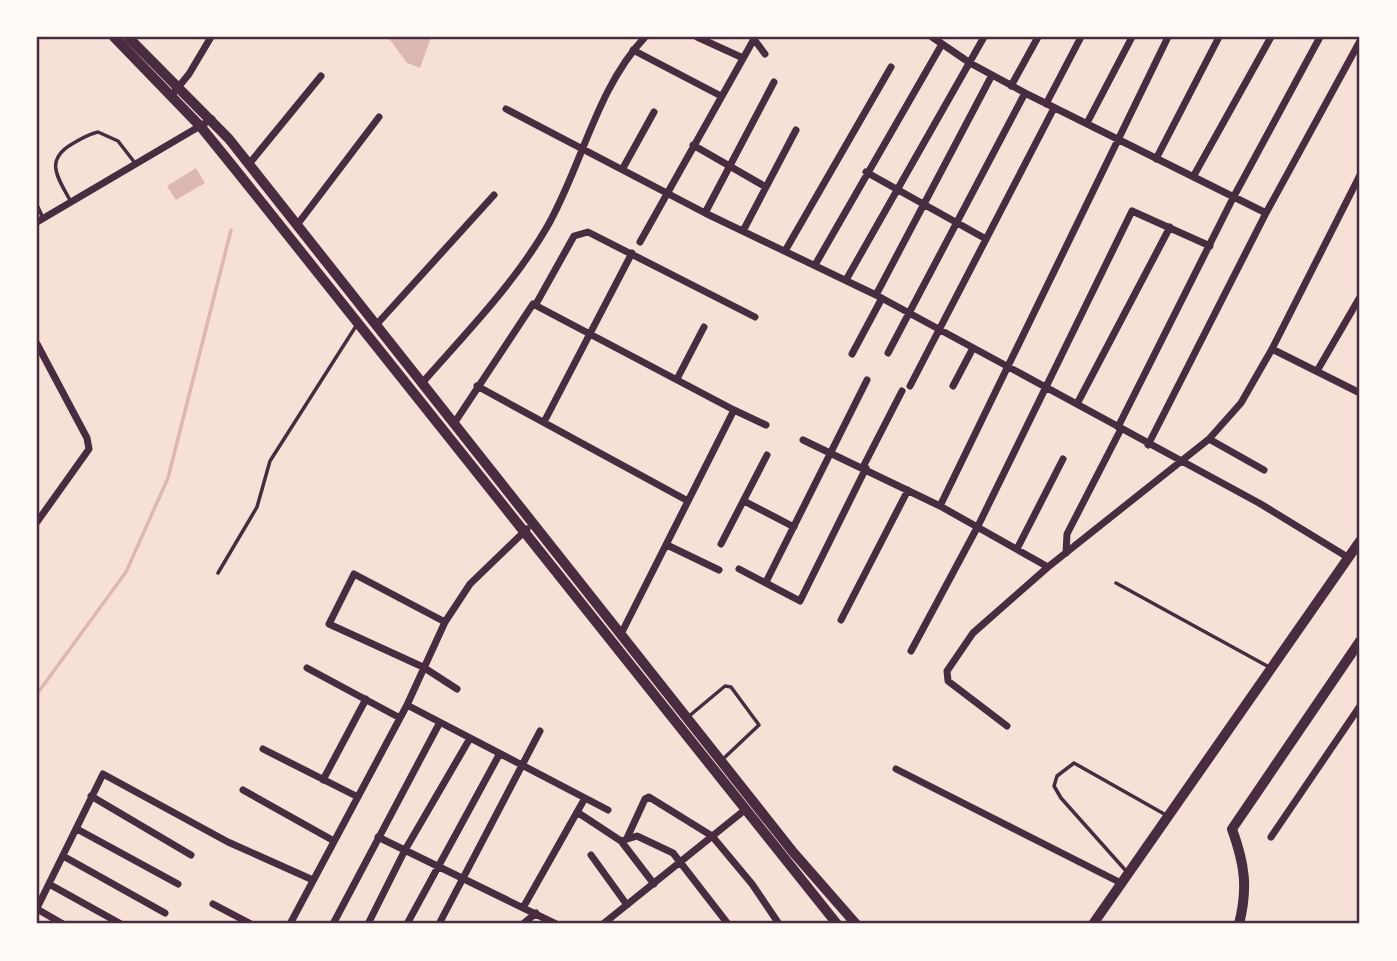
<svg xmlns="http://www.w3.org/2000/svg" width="1397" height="961" viewBox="0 0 1397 961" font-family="'Space Grotesk',sans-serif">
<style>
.water{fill:#dcb8b0}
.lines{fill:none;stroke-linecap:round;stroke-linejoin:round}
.stream{stroke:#dcb8b0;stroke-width:3.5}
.service{stroke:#4a2c40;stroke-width:3.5}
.minor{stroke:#4a2c40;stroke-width:7}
.secondary{stroke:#4a2c40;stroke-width:10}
.primary{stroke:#4a2c40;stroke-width:10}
.neatline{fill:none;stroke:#4a2c40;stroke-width:2.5}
</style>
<rect width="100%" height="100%" fill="#f7e1d7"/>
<path class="water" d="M 388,37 L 431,37 L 420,68 L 407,63 Z
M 196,168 L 205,183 L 176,200 L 167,186 Z"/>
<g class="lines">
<path class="stream" d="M 37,694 L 126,572 L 168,478 L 231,230"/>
<path class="service" d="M 71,202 C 59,179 43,161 72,144 C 81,139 88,134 98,132 L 118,141 L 135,163
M 37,205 L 43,218
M 218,573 L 257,507 L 270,461 L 356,326
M 1116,583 L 1269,667
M 688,717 L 725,686 L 731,687 L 759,725 L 723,759
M 1127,872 L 1061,798 L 1054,786 L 1057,776 L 1074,763 L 1166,815"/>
<path class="minor" d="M 697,37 L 743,58
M 932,37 L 970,63 L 1029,95 L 1266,213
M 753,38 L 765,54
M 633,50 L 721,96
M 1011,86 L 1038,37
M 171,96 L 189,74 L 211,37
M 1046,104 L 1081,37
M 506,109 L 705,213 L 876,295 L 1259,503 L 1349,558
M 1087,123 L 1132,37
M 693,145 L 766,187
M 1156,159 L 1219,37
M 249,164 L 321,76
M 623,168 L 654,112
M 866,172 L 986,239
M 1193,177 L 1271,37
M 705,213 L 774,82
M 37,222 L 212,119
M 297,225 L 379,117
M 743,231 L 796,130
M 640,242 L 754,39
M 785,251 L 891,67
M 815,265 L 942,44
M 846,280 L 984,37
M 876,295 L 992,75
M 536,304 L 574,236 L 588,232 L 755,317
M 377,324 L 494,195
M 37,344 L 87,438 L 89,449 L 37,522
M 1272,349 L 1360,393
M 888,353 L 1025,93
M 852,354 L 882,298
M 1317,371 L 1360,297
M 677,379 L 704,327
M 423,382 C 466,333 514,284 547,227 C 582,166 596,89 645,37
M 477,386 L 688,501
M 910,386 L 1054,108
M 953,386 L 973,348
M 1077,404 L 1170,227
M 734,410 L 766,425
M 455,422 L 533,304 L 734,410 L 622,632
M 544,422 L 632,253
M 1118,427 L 1233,198 L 1320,37
M 1209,439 L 1264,470
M 803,440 L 940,506 L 1048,567
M 1148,445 L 1266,213 L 1360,41
M 863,467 L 902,391
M 744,501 L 794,527
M 940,506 L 1168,37
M 721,544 L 767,455
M 667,545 L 719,570
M 1017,549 L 1063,459
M 1066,553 L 1067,534 L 1121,429
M 739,569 L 800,601 L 866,468
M 766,582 L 867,380
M 841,620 L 908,490
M 445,622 L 354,574 L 329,624 L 423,667 L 457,689
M 911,651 L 978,526 L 1132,211 L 1210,246
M 307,668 L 400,718
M 407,705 L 608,810
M 1007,726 L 948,681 L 947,671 L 973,633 L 1048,567 L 1209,439 L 1241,403 L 1272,349 L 1360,175
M 263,749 L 358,797
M 896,769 L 1121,883
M 323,780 L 366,699
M 243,790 L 334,841
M 91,796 L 191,855
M 577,812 L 621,841 L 654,884
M 77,829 L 178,884
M 378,837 L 556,924
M 1271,837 L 1360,706
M 627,838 L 645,799 L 649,797 L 712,836 L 752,884 L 779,924
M 621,841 L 637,836 L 673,853 L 728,924
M 591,855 L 627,905
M 63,856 L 165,913
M 49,884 L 121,924
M 213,904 L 251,924
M 524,906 L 585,798
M 37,908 L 103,774 L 228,842 L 313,880
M 37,909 L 63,924
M 290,924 L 407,705 L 445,622 L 470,584 L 527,529
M 333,924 L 439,724
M 368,924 L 405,850 L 469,740
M 407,924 L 499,755
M 439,924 L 540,731
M 523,924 L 536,913
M 603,924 L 746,809"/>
<path class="secondary" d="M 114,37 L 201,127 L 235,169 L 837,924
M 128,37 L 229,139 L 793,852 L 856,924"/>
<path class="primary" d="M 1093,924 L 1360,541
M 1239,924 C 1248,888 1245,865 1232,829 L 1360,641"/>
</g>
<rect width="1397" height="961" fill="none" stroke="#fffaf5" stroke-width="77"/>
<rect x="38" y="38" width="1320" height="884" class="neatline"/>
</svg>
